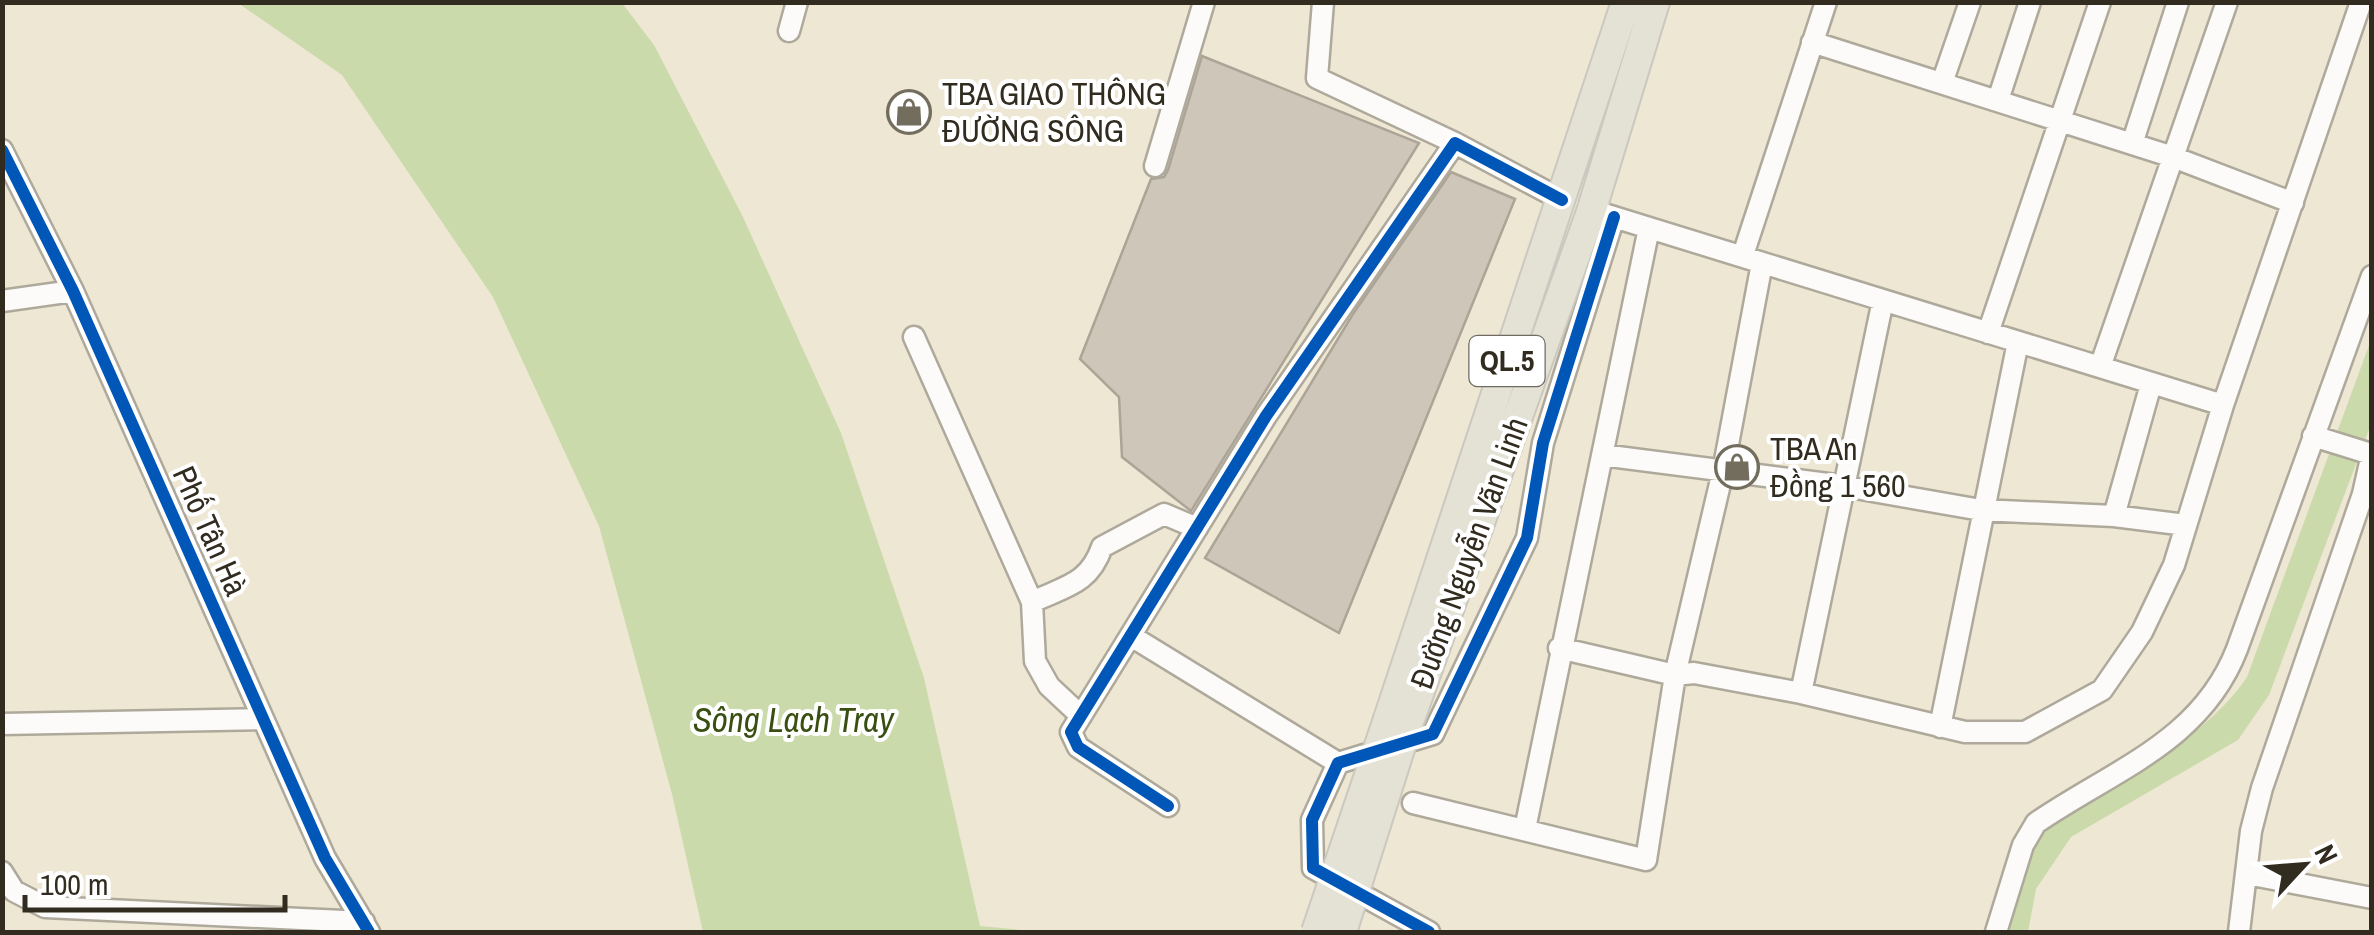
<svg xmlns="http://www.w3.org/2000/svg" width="2374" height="935" viewBox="0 0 2374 935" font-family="'Archivo Narrow',sans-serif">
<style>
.water{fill:#cadaab}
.building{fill:#cec6b8;stroke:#aba497;stroke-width:2.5}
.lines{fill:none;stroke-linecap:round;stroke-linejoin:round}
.minor-casing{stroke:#aea99b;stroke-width:25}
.highway-casing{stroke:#cbc8bf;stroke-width:32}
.minor{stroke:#fcfbf9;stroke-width:20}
.highway{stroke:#e3e2d5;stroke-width:28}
.highway-bridge-casing{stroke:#cbc8bf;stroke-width:32;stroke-linecap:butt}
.highway-bridge{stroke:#e3e2d5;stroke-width:28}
.cycleway-casing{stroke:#fff;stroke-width:19}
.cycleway{stroke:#0057b8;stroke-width:12}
.labels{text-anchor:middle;stroke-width:8;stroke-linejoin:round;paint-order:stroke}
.shield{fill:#fff;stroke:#6f6b62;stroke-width:2.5}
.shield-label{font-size:30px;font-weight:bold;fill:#312c1f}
.poi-label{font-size:32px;fill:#312c1f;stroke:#fff;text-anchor:start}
.street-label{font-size:32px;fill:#312c1f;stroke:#fff}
.water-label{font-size:35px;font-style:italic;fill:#394f11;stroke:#fff}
</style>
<rect width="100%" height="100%" fill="#eee7d4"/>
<path class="water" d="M 238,3 L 622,3 L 654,45 L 742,215 L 841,433 L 924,678 L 980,926 L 1043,932 L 703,932 L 672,794 L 599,526 L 493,297 L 342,75 Z
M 2371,340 L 2371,424 L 2269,695 L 2238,740 L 2071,837 L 2036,889 L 2028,932 L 2004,932 C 2011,898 2019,870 2039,840 C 2054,817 2082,803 2105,789 C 2159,756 2211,730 2247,677 Z"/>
<path class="building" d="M 1202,56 L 1419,143 L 1191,511 L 1122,457 L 1119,397 L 1080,359 L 1151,179 L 1164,177 L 1168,170 Z
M 1451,172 L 1515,199 L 1339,633 L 1205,558 L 1353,314 Z"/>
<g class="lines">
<g class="minor-casing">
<path id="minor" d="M 1323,2 L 1317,78 L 1455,143
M 789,31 L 797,2
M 1812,42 L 2173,157 L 2293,203
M 1942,83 L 1970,2
M 1998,100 L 2030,2
M 2132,144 L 2178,2
M 2,150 L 73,291 L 325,858 L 369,932
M 1155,166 L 1204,2
M 1604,214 L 2223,405
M 1743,255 L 1826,2
M 2,301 L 73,291
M 1988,333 L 2100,2
M 914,337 L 1032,602 L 1035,661 L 1049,686 L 1081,716
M 2100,367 L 2227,2
M 2313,436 L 2371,454
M 1602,455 L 1844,486 L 1981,510 L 2114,516 L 2186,525
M 2114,516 L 2151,384
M 1032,602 C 1066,586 1089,584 1102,547 L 1164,514 L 1197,528
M 1131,636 L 1338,763
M 1559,648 L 1675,675 L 1694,673 L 1801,693 L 1965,732 L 2025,732 L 2102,690 L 2142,632 L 2174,565 L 2223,405 L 2361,2
M 1801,693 L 1883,300
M 2,724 L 263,719
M 1940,727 L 2018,342
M 1413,803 L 1646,860 L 1675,675 L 1723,471 L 1762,263
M 1168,806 L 1078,747 L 1071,732 L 1266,416 L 1455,143 L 1562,200
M 1525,829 L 1649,228
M 2,872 L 14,891 L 45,907 L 364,922
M 2247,874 L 2372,898
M 1429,932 L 1313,868 L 1312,820 L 1338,763 L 1433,734 L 1527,538 L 1543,443 L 1614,217
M 1996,932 L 2023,845 L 2036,823 C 2113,770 2201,742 2237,649 L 2372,276
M 2239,932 L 2251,831 L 2262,788 L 2363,494 L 2372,454"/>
</g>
<g class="highway-casing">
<path id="highway" d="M 1388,719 L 1626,2
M 1406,730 L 1591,212 L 1655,2"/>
</g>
<use href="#minor" class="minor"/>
<use href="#highway" class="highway"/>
<g class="highway-bridge-casing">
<path id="highway-bridge" d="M 1316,932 L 1388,719
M 1342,932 L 1406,730"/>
</g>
<use href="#highway-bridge" class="highway-bridge"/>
<g class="cycleway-casing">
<path id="cycleway" d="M 2,150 L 73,291 L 325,858 L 369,932
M 1168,806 L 1078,747 L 1071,732 L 1266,416 L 1455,143 L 1562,200
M 1429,932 L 1313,868 L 1312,820 L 1338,763 L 1433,734 L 1527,538 L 1543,443 L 1614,217"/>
</g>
<use href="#cycleway" class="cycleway"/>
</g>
<defs>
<g id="shop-ring" transform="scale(2.25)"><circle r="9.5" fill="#fff" stroke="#736d5e" stroke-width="1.5"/><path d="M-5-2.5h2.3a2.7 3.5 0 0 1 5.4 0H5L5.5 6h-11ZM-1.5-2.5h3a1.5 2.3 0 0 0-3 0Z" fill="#736d5e"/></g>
</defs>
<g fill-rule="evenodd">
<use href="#shop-ring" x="909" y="112"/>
<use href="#shop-ring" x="1737" y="467"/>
</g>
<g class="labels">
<rect class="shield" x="1469.5" y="336" width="75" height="50" rx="8"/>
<g class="shield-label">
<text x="1507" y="371">QL.5</text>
</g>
<g class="poi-label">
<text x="942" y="105">TBA GIAO THÔNG<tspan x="942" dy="37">ĐƯỜNG SÔNG</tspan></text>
<text x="1770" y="460">TBA An<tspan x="1770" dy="37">Đồng 1 560</tspan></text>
</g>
<g class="street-label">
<text transform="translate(210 531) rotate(66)" y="11">Phố Tân Hà</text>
<text transform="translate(1469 553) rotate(-70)" y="11">Đường Nguyễn Văn Linh</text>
</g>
<g class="water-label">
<text x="793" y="732">Sông Lạch Tray</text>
</g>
</g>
<rect width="2374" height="935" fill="none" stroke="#312c1f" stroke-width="10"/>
<g transform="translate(2304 865) rotate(64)" stroke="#ffffff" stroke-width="8" paint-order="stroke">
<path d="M0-8L18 38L0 25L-18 38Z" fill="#312c1f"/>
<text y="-15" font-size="28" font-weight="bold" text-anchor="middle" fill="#312c1f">N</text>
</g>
<path d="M25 895v15h260v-15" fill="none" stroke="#312c1f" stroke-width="5"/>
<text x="40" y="895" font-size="30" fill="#312c1f" stroke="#ffffff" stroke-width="8" paint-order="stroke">100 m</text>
</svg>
